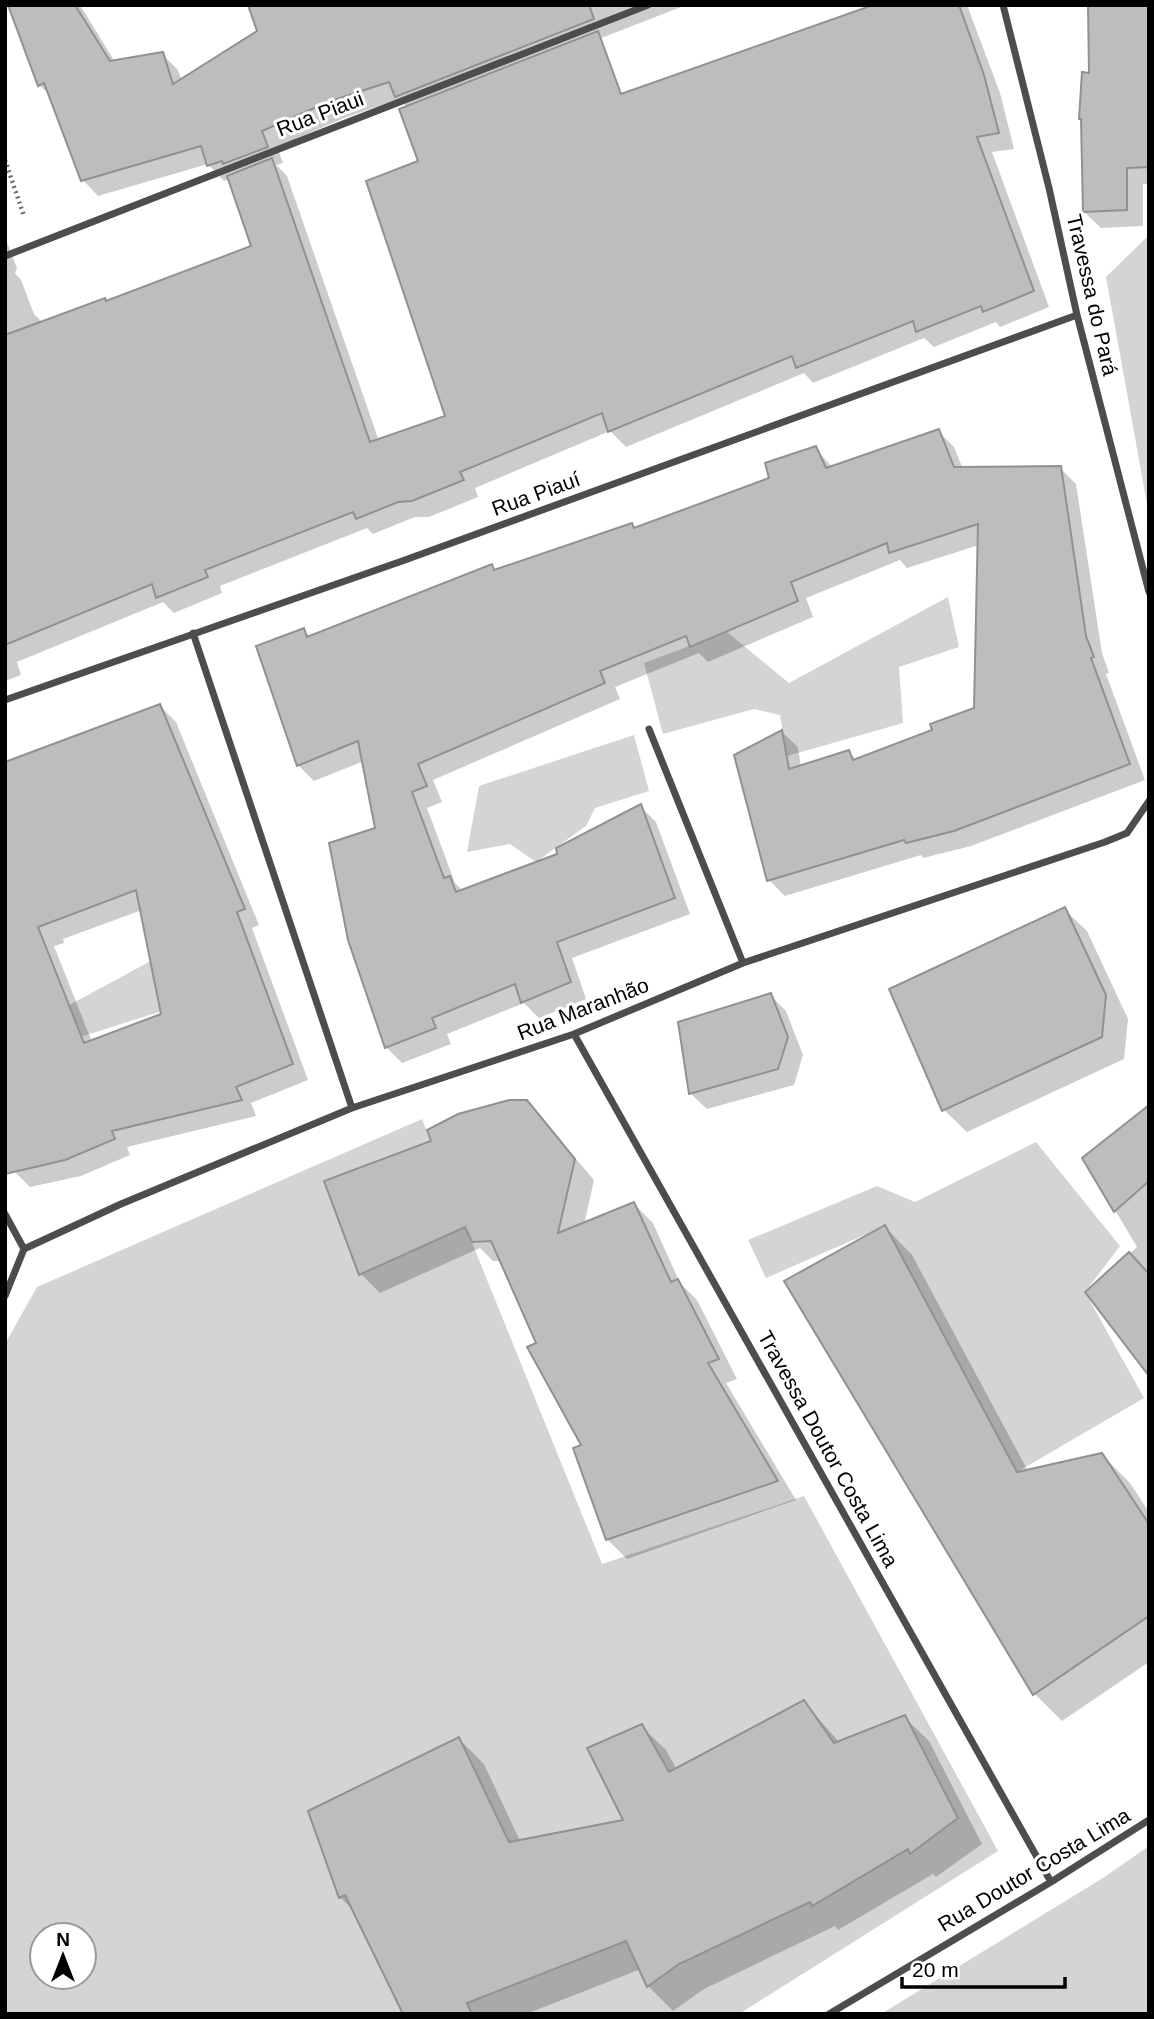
<svg xmlns="http://www.w3.org/2000/svg" width="1154" height="2019" viewBox="0 0 1154 2019" font-family="Arial,sans-serif">
<style>
.green{fill:#d4d4d4;fill-rule:evenodd}
.shadow{fill:#0003;fill-rule:evenodd}
.building{fill:#bdbdbd;stroke:#919191;stroke-width:2;fill-rule:evenodd}
.lines{fill:none;stroke-linecap:round;stroke-linejoin:round}
.path{stroke:#6f6f6f;stroke-width:4.5;stroke-dasharray:2 3.5;stroke-linecap:butt}
.street{stroke:#4d4d4d;stroke-width:7}
.labels{text-anchor:middle;stroke-width:6;stroke-linejoin:round;paint-order:stroke}
.street-label{font-size:21px;fill:#000;stroke:#fff}
</style>
<rect width="100%" height="100%" fill="#fff"/>
<path class="green" d="M 1149,235 L 1149,515 L 1106,277 Z
M 948,597 L 959,647 L 899,667 L 903,723 L 787,756 L 780,715 L 754,709 L 663,734 L 644,663 L 727,632 L 789,683 Z
M 634,735 L 649,791 L 595,808 L 586,826 L 536,862 L 510,844 L 467,852 L 479,786 Z
M 171,950 L 200,999 L 77,1038 L 62,1009 Z
M 422,1119 L 602,1564 L 804,1496 L 998,1851 L 739,2014 L 5,2014 L 5,1344 L 37,1287 ZM 42,1935 L 84,1935 L 84,1977 L 42,1977 Z
M 1036,1142 L 1120,1246 L 1085,1292 L 1144,1398 L 1017,1472 L 885,1226 L 766,1278 L 748,1240 L 877,1186 L 915,1202 Z
M 1149,1846 L 1149,2014 L 881,2014 L 1103,1878 Z"/>
<path class="shadow" d="M 10,5 L 80,5 L 115,62 L 162,54 L 178,70 L 182,81 L 259,32 L 250,5 L 686,5 L 443,100 L 470,152 L 877,5 L 967,5 L 1000,93 L 1014,149 L 992,152 L 1049,307 L 1000,327 L 996,322 L 934,347 L 924,338 L 813,383 L 804,373 L 626,447 L 610,431 L 475,488 L 478,497 L 429,517 L 415,517 L 373,534 L 367,528 L 220,586 L 222,593 L 174,613 L 163,602 L 17,662 L 21,675 L 5,681 L 5,237 L 17,268 L 15,273 L 21,280 L 34,314 L 43,323 L 108,303 L 253,247 L 230,179 L 224,181 L 208,164 L 98,196 L 83,180 L 51,96 L 39,85 ZM 399,99 L 407,107 L 420,162 L 447,417 L 379,441 L 287,176 L 276,165 L 283,163 L 277,147 L 344,118 Z
M 1149,5 L 1149,184 L 1143,184 L 1143,226 L 1101,228 L 1084,212 L 1083,121 L 1080,119 L 1091,75 Z
M 938,431 L 954,447 L 963,469 L 1060,468 L 1076,484 L 1102,653 L 1109,673 L 1106,674 L 1145,780 L 971,846 L 923,858 L 921,855 L 785,896 L 769,880 L 782,732 L 798,747 L 801,767 L 849,752 L 856,760 L 935,731 L 976,709 L 979,545 L 907,568 L 900,560 L 806,598 L 813,617 L 708,662 L 699,653 L 615,687 L 620,699 L 433,780 L 442,802 L 427,808 L 455,883 L 463,891 L 559,856 L 640,806 L 656,822 L 690,914 L 572,958 L 586,999 L 539,1018 L 524,1003 L 447,1034 L 451,1044 L 402,1063 L 386,1047 L 377,829 L 364,761 L 314,781 L 298,765 L 303,630 L 311,638 L 492,567 L 496,571 L 631,525 L 636,529 L 771,479 L 815,448 L 833,468 Z
M 160,706 L 176,722 L 259,925 L 252,928 L 308,1080 L 251,1103 L 256,1116 L 127,1147 L 130,1155 L 81,1176 L 30,1187 L 14,1171 L 5,764 ZM 142,910 L 163,1015 L 92,1042 L 54,946 L 64,943 L 63,939 Z
M 1064,909 L 1087,931 L 1128,1019 L 1124,1059 L 967,1132 L 944,1110 Z
M 770,995 L 786,1011 L 803,1055 L 794,1085 L 707,1109 L 691,1094 L 680,1023 Z
M 527,1102 L 594,1180 L 584,1225 L 634,1204 L 653,1223 L 680,1283 L 697,1300 L 737,1379 L 726,1383 L 796,1500 L 627,1559 L 607,1539 L 583,1446 L 502,1261 L 493,1261 L 480,1248 L 380,1293 L 361,1274 L 433,1142 Z
M 1149,1107 L 1149,1373 L 1088,1292 L 1137,1247 L 1084,1158 Z
M 885,1227 L 912,1255 L 1028,1471 L 1102,1455 L 1130,1483 L 1149,1512 L 1149,1662 L 1062,1721 L 1035,1694 Z
M 804,1702 L 840,1743 L 904,1717 L 929,1741 L 982,1844 L 936,1877 L 933,1874 L 838,1930 L 835,1926 L 704,1989 L 673,2011 L 648,1986 L 641,1969 L 526,2014 L 405,2014 L 355,1912 L 340,1897 L 459,1739 L 484,1764 L 520,1841 L 625,1821 L 641,1726 L 666,1750 L 677,1770 Z"/>
<path class="building" d="M 8,5 L 75,5 L 110,61 L 163,52 L 173,84 L 257,31 L 248,5 L 589,5 L 594,19 L 395,97 L 389,82 L 328,102 L 262,131 L 268,147 L 223,164 L 222,161 L 207,166 L 201,146 L 81,181 L 44,83 L 38,86 Z
M 873,5 L 959,5 L 984,75 L 999,133 L 977,137 L 1034,291 L 983,312 L 981,306 L 916,332 L 913,321 L 796,368 L 792,356 L 608,432 L 602,413 L 460,472 L 464,480 L 412,501 L 398,502 L 356,519 L 353,512 L 205,570 L 208,577 L 156,598 L 152,584 L 5,645 L 5,335 L 105,298 L 106,301 L 251,246 L 227,176 L 272,158 L 370,442 L 445,416 L 366,181 L 418,161 L 399,109 L 598,31 L 621,94 Z
M 1088,5 L 1149,5 L 1149,167 L 1127,168 L 1127,210 L 1083,212 L 1081,119 L 1079,119 L 1082,72 L 1089,73 Z
M 939,429 L 954,467 L 1061,466 L 1086,636 L 1094,657 L 1091,658 L 1130,764 L 954,831 L 906,843 L 904,840 L 767,881 L 734,755 L 782,730 L 789,769 L 849,750 L 853,760 L 932,730 L 930,724 L 974,708 L 978,524 L 889,553 L 887,543 L 791,582 L 798,601 L 690,647 L 686,636 L 600,671 L 605,683 L 418,764 L 427,786 L 412,792 L 444,878 L 450,876 L 456,892 L 557,854 L 556,848 L 641,804 L 675,898 L 557,942 L 571,982 L 521,1003 L 515,984 L 432,1018 L 436,1028 L 385,1048 L 348,940 L 329,843 L 375,828 L 358,741 L 297,766 L 256,646 L 304,628 L 307,637 L 492,564 L 494,570 L 632,523 L 634,528 L 769,478 L 765,463 L 816,446 L 826,468 Z
M 160,704 L 245,909 L 237,912 L 293,1064 L 236,1087 L 242,1100 L 112,1131 L 115,1139 L 65,1160 L 5,1174 L 5,762 ZM 136,890 L 161,1014 L 84,1043 L 38,927 Z
M 1065,907 L 1106,995 L 1102,1037 L 942,1111 L 889,989 Z
M 771,993 L 788,1037 L 778,1069 L 689,1094 L 678,1022 Z
M 509,1100 L 527,1100 L 575,1159 L 558,1233 L 634,1202 L 671,1282 L 678,1279 L 719,1359 L 708,1363 L 778,1481 L 606,1540 L 573,1448 L 581,1445 L 527,1347 L 536,1343 L 491,1241 L 472,1242 L 465,1227 L 359,1275 L 324,1181 L 431,1141 L 427,1130 L 458,1114 Z
M 1149,1105 L 1149,1181 L 1114,1212 L 1082,1158 Z
M 885,1225 L 1017,1472 L 1102,1453 L 1149,1524 L 1149,1616 L 1033,1695 L 784,1281 Z
M 1129,1252 L 1149,1274 L 1149,1376 L 1085,1292 Z
M 804,1700 L 834,1743 L 905,1715 L 958,1818 L 910,1854 L 908,1849 L 812,1906 L 810,1902 L 679,1964 L 647,1987 L 626,1941 L 467,2003 L 472,2014 L 403,2014 L 345,1895 L 339,1898 L 308,1811 L 459,1737 L 509,1842 L 623,1820 L 587,1748 L 642,1724 L 669,1772 Z"/>
<g class="lines">
<path class="path" d="M 5,160 L 24,216"/>
<path class="street" d="M 1003,5 L 1049,188 L 1077,315 L 1149,592
M 5,256 L 648,5
M 193,633 L 352,1108
M 5,700 L 405,560 L 1077,315
M 649,729 L 743,963
M 574,1034 L 1051,1882
M 5,1214 L 24,1249
M 24,1249 L 121,1204 L 352,1108 L 574,1034 L 743,963 L 1105,842 L 1127,833 L 1149,801
M 5,1296 L 24,1249
M 829,2014 L 1051,1882 L 1149,1820"/>
</g>
<g class="labels">
<g class="street-label">
<text transform="translate(320 114) rotate(-21)" y="7">Rua Piaui</text>
<text transform="translate(1092 295) rotate(77)" y="7">Travessa do Pará</text>
<text transform="translate(536 494) rotate(-20)" y="7">Rua Piauí</text>
<text transform="translate(583 1009) rotate(-21)" y="7">Rua Maranhão</text>
<text transform="translate(828 1449) rotate(61)" y="7">Travessa Doutor Costa Lima</text>
<text transform="translate(1034 1870) rotate(-31)" y="7">Rua Doutor Costa Lima</text>
</g>
</g>
<rect width="1154" height="2019" fill="none" stroke="#000000" stroke-width="14"/>
<g transform="translate(63 1956)"><circle r="33" fill="#ffffff" stroke="#999999" stroke-width="2"/>
<path d="M0-5L12 26L0 18L-12 26Z" fill="#000000"/>
<text y="-10" font-size="19" font-weight="bold" text-anchor="middle" fill="#000000">N</text>
</g>
<path d="M902 1977v10h163v-10" fill="none" stroke="#000000" stroke-width="3.5"/>
<text x="912" y="1977" font-size="21" fill="#000000" stroke="#ffffff" stroke-width="5" paint-order="stroke">20 m</text>
</svg>
